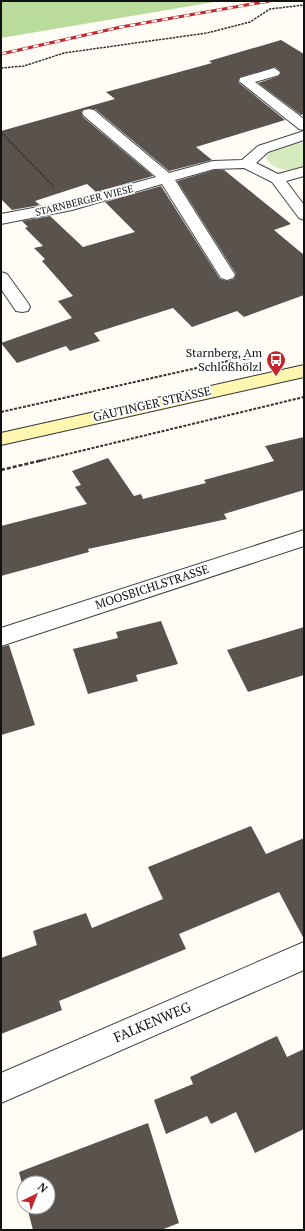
<svg xmlns="http://www.w3.org/2000/svg" width="305" height="1231" viewBox="0 0 305 1231" font-family="'PT Serif',serif">
<style>
.green{fill:#d5ebbd}
.forest{fill:#b9dc9c}
.building{fill:#5a524d}
.lines{fill:none;stroke-linecap:round;stroke-linejoin:round}
.street-casing{stroke:#444;stroke-width:2}
.secondary-casing{stroke:#333;stroke-width:2}
.path-far2{stroke:#333;stroke-width:1.5;stroke-dasharray:2.5 1;stroke-linecap:butt}
.path-far1{stroke:#333;stroke-width:2;stroke-dasharray:3 1.5;stroke-linecap:butt}
.path{stroke:#333;stroke-width:2.5;stroke-dasharray:4 2;stroke-linecap:butt}
.street{fill:#fff;fill-rule:evenodd}
.secondary{fill:#fff6b0;fill-rule:evenodd}
.rail-casing{stroke:#c4262e;stroke-width:3}
.rail{stroke:#fff;stroke-width:2;stroke-dasharray:5.5;stroke-linecap:butt}
.labels{text-anchor:middle;stroke-width:4;stroke-linejoin:round;paint-order:stroke}
.far-street-label{font-size:10px;fill:#111;stroke:#fff}
.poi-label{font-size:12px;fill:#111;stroke:#fff;text-anchor:end}
.street-label{font-size:12px;fill:#111;stroke:#fff}
.near-street-label{font-size:14px;fill:#111;stroke:#fff}
</style>
<rect width="100%" height="100%" fill="#fffdf5"/>
<path class="green" d="M 299,143 L 304,143 L 304,167 C 289,172 274,171 266,158 L 268,153 Z"/>
<path class="forest" d="M 1,1 L 220,1 L 1,38 Z"/>
<path class="building" d="M 281,40 L 304,54 L 304,114 L 301,115 L 258,83 L 279,76 L 281,72 L 275,67 L 240,77 L 238,82 L 285,120 L 196,147 L 212,160 L 169,171 L 95,109 L 84,109 L 81,112 L 83,117 L 153,176 L 96,192 L 87,184 L 35,201 L 40,205 L 12,210 L 1,199 L 1,131 L 115,99 L 106,92 L 212,63 L 209,61 Z
M 214,170 L 224,170 L 291,224 L 274,230 L 304,255 L 304,295 L 244,317 L 237,311 L 192,327 L 173,308 L 94,333 L 100,341 L 70,351 L 66,346 L 17,363 L 1,343 L 72,318 L 58,301 L 73,296 L 42,261 L 45,259 L 34,248 L 43,246 L 25,228 L 28,227 L 22,221 L 50,216 L 83,247 L 135,232 L 105,202 L 161,186 L 220,279 L 227,281 L 234,279 L 236,274 L 177,181 Z
M 304,437 L 304,490 L 224,514 L 227,519 L 88,549 L 89,552 L 1,576 L 1,526 L 87,504 L 75,487 L 81,485 L 72,471 L 108,458 L 134,496 L 141,494 L 143,499 L 206,483 L 204,480 L 274,461 L 265,446 Z
M 161,621 L 178,664 L 136,675 L 138,681 L 88,694 L 73,649 L 118,638 L 116,632 Z
M 304,627 L 304,675 L 248,692 L 227,650 Z
M 9,645 L 35,725 L 1,735 L 1,647 Z
M 251,826 L 266,854 L 304,838 L 304,939 L 279,892 L 179,934 L 186,949 L 59,1001 L 62,1010 L 1,1034 L 1,958 L 37,945 L 33,931 L 86,913 L 92,928 L 163,899 L 148,867 Z
M 277,1036 L 287,1057 L 304,1049 L 304,1129 L 255,1153 L 236,1112 L 211,1124 L 207,1116 L 166,1134 L 154,1100 L 193,1084 L 190,1077 Z
M 148,1123 L 179,1223 L 161,1230 L 33,1230 L 27,1207 L 48,1207 L 48,1183 L 24,1183 L 24,1192 L 19,1172 Z"/>
<g class="lines">
<g class="street-casing">
<path id="street" d="M 274,68 L 280,72 L 279,75 L 255,82 L 304,119 L 304,130 L 299,129 L 239,81 L 240,78 Z
M 89,109 L 94,110 L 169,173 L 213,161 L 242,160 L 258,146 L 304,131 L 304,140 L 268,152 L 256,163 L 278,174 L 304,167 L 304,176 L 286,181 L 304,205 L 304,220 L 299,218 L 272,182 L 244,168 L 214,169 L 175,180 L 235,275 L 233,278 L 227,280 L 221,278 L 219,275 L 162,184 L 72,210 L 1,224 L 1,214 L 70,201 L 156,177 L 84,116 L 82,113 L 84,110 Z
M 1,272 L 7,274 L 28,303 L 30,307 L 28,311 L 22,312 L 16,311 L 1,289 Z
M 304,530 L 304,546 L 1,646 L 1,628 Z
M 304,942 L 304,970 L 1,1103 L 1,1073 Z"/>
</g>
<g class="secondary-casing">
<path id="secondary" d="M 304,365 L 304,377 L 1,445 L 1,433 Z"/>
</g>
<path class="path-far2" d="M 1,68 L 24,66 L 64,53 L 207,33 L 250,22 L 270,9 L 304,5
M 1,132 L 54,187"/>
<path class="path-far1" d="M 1,412 L 228,361 L 251,358
M 39,461 L 304,397"/>
<path class="path" d="M 1,470 L 43,460"/>
<use href="#street" class="street"/>
<use href="#secondary" class="secondary"/>
<g class="rail-casing">
<path id="rail" d="M 1,54 L 121,27 L 269,1"/>
</g>
<use href="#rail" class="rail"/>
</g>
<defs>
<g id="bus-pin" transform="scale(1)"><path d="M0 17L-7.5 6A9.5 9.5 0 1 1 7.5 6Z" fill="#c4262e" stroke="#fff"/><path d="M-5-6H5V4H4V6H2V4H-2V6H-4V4H-5ZM-3.5-4V0h7V-4ZM-3.5 1.2v1.5H-2V1.2ZM2 1.2v1.5H3.5V1.2Z" fill="#fff"/></g>
</defs>
<g fill-rule="evenodd">
<use href="#bus-pin" x="276" y="360"/>
</g>
<g class="labels">
<g class="far-street-label">
<text transform="translate(84 200) rotate(-14)" y="4">STARNBERGER WIESE</text>
</g>
<g class="poi-label">
<text x="262" y="357">Starnberg, Am<tspan x="262" dy="14">Schloßhölzl</tspan></text>
</g>
<g class="street-label">
<text transform="translate(152 404) rotate(-13)" y="4">GAUTINGER STRASSE</text>
<text transform="translate(152 587) rotate(-18)" y="4">MOOSBICHLSTRASSE</text>
</g>
<g class="near-street-label">
<text transform="translate(152 1022) rotate(-23)" y="5">FALKENWEG</text>
</g>
</g>
<rect width="305" height="1231" fill="none" stroke="#111111" stroke-width="4"/>
<g transform="translate(36 1195) rotate(43)"><circle r="19" fill="#ffffff" stroke="#a0a0a0"/>
<path d="M0-3L7 15L0 10L-7 15Z" fill="#c4262e"/>
<text y="-6" font-size="11" font-weight="bold" text-anchor="middle" fill="#111111">N</text>
</g>
</svg>
